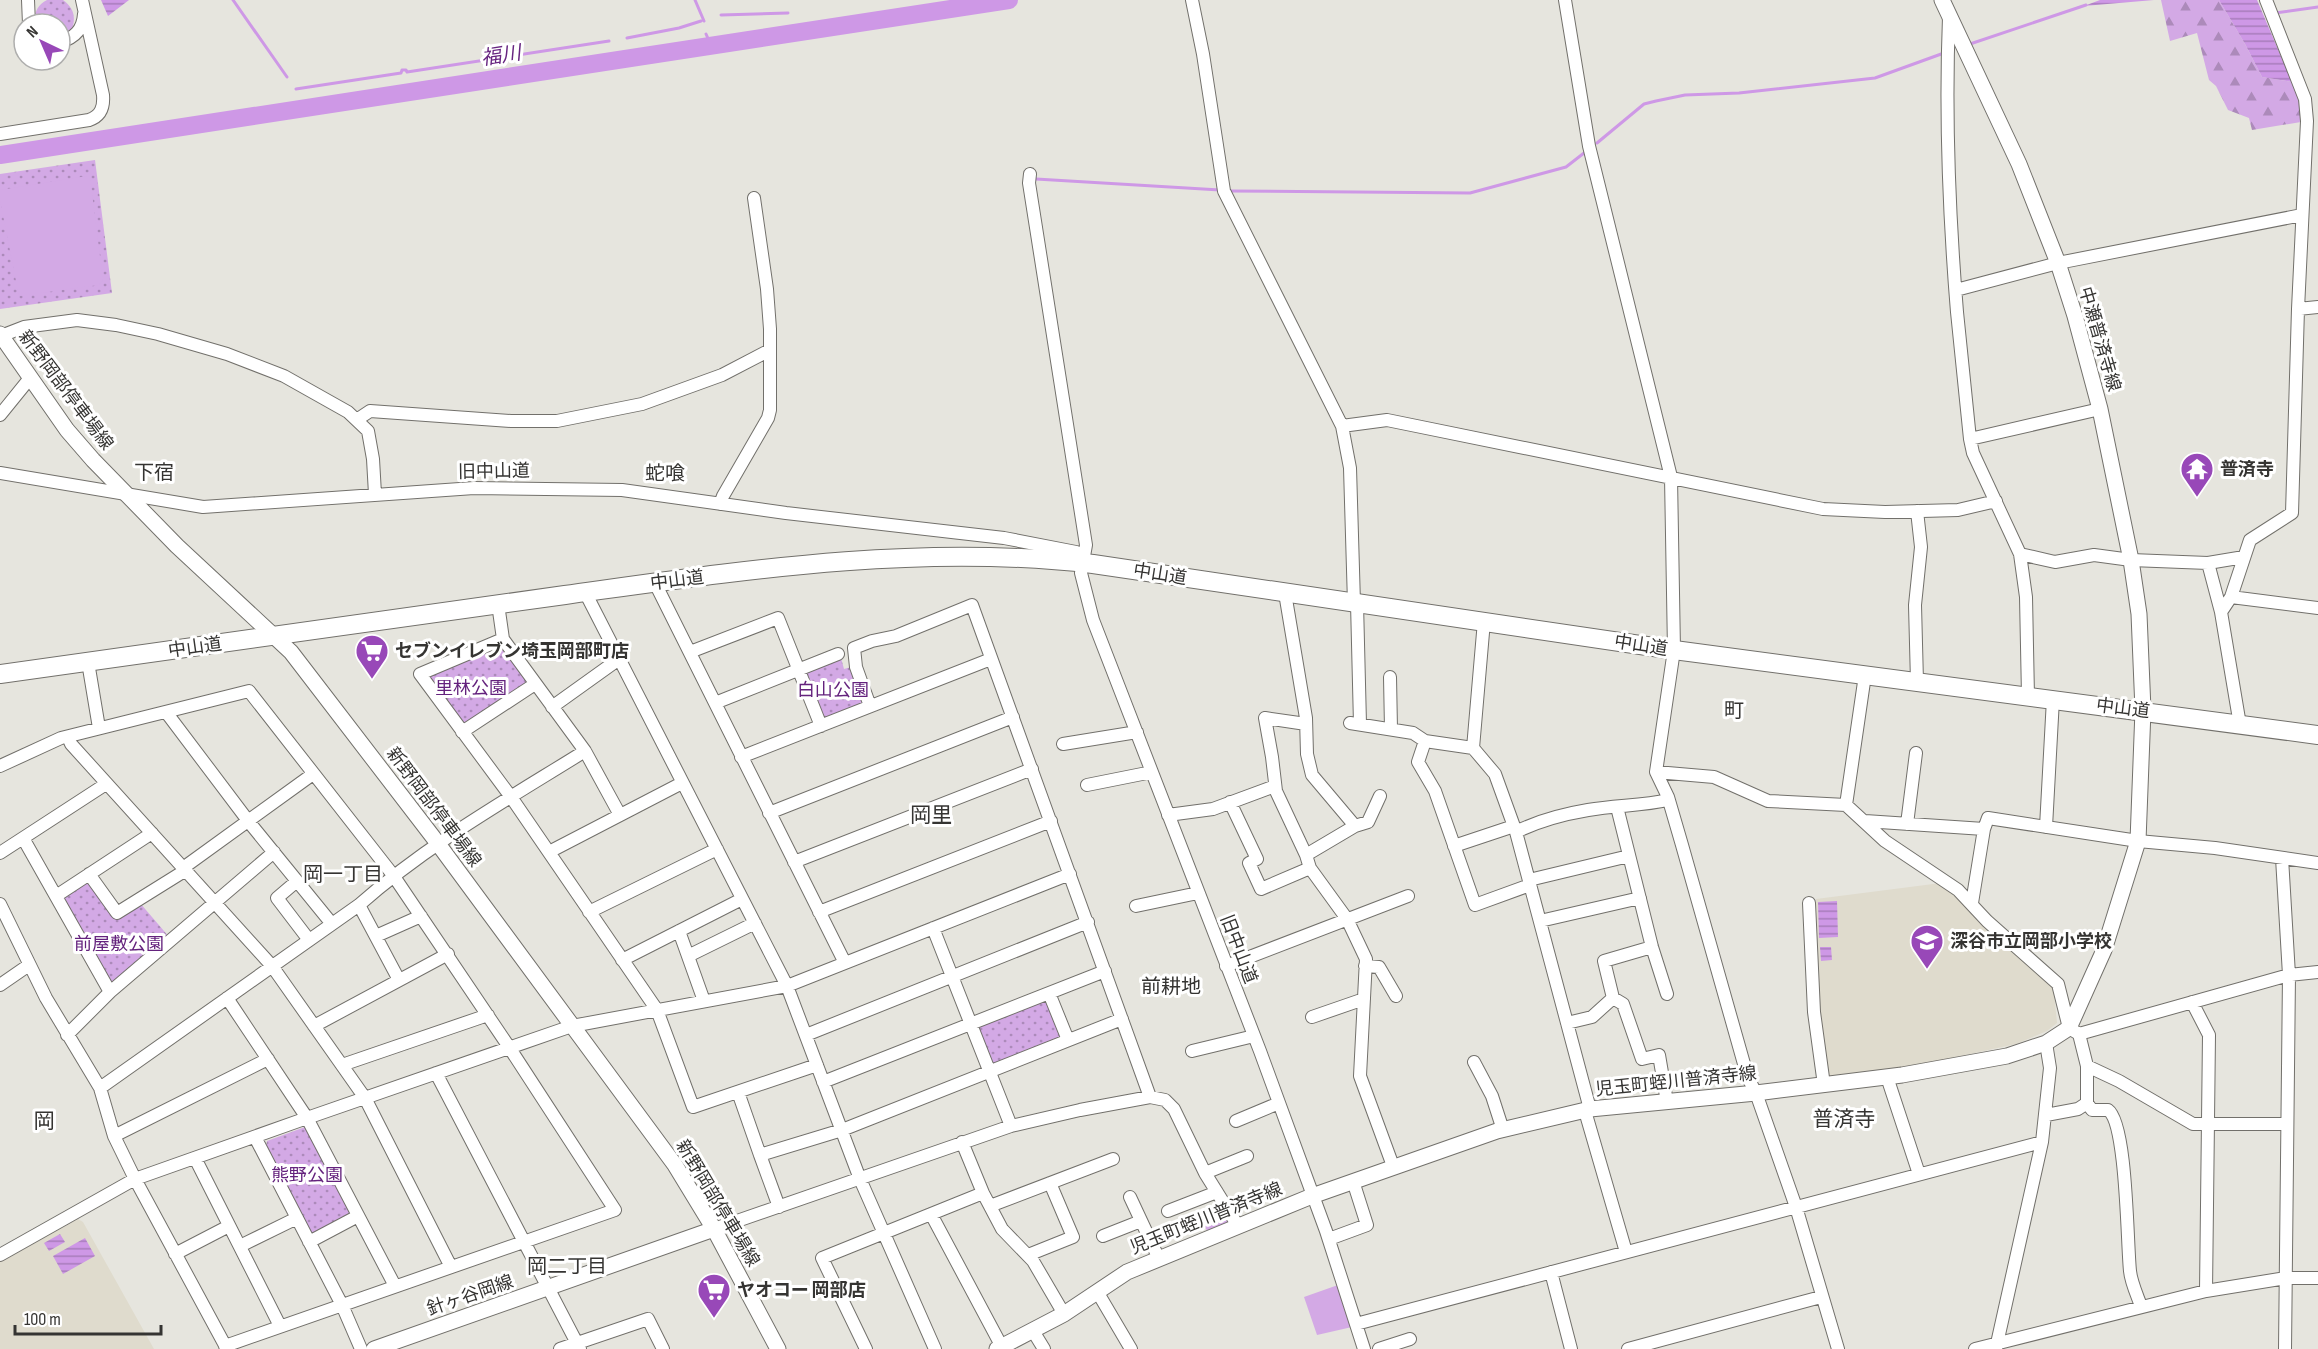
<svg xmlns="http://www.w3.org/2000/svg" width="2318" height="1349" viewBox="0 0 2318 1349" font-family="'Sofia Sans Condensed','Noto Sans JP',sans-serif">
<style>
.built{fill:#dfdbcd}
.grass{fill:url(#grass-dots)}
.forest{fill:url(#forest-firs)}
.garden{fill:#d3a9e5}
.water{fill:url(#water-rules)}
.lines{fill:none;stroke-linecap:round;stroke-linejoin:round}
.stream{stroke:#ce98e6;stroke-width:3}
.river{stroke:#ce98e6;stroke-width:18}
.minor-casing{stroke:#72706b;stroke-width:14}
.major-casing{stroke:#72706b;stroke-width:17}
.highway-casing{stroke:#72706b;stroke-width:20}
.minor{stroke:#fff;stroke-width:12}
.major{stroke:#fff;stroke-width:15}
.highway{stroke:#fff;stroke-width:18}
.labels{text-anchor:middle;stroke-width:6;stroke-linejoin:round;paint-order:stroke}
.street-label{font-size:18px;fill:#353432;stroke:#fff}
.poi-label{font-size:18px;font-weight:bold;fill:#353432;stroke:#fff;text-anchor:start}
.park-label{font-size:18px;fill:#64227d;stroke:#fff}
.water-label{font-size:20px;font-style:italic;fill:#672580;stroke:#fff}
.neighbourhood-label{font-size:20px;fill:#353432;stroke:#fff}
.quarter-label{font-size:21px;fill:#353432;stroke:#fff}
</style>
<defs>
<pattern id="grass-dots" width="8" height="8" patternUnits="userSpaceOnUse" patternTransform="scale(1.5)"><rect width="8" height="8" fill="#d3a9e5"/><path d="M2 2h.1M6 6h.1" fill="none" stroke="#ac8aba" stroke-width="1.8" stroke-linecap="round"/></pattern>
<pattern id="forest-firs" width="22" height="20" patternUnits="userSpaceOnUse" patternTransform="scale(1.5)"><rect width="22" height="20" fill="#d3a9e5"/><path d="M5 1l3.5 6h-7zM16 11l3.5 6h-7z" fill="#ac8aba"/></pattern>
<pattern id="water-rules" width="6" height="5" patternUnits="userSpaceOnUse" patternTransform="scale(1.5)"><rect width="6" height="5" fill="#ce98e6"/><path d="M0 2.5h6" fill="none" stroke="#a87dbb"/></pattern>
</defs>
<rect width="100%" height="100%" fill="#e6e5de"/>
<path class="built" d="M 1941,883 L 2053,982 L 2057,1023 L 2047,1031 L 2016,1044 L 1924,1064 L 1828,1078 L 1818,1018 L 1816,899 Z
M 78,1219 L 83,1222 L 154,1349 L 0,1349 L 0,1262 Z"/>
<path class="grass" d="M 47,0 L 63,0 C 74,8 76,17 72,29 L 60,37 L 60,24 L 35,24 C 34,13 37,5 47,0 Z
M 95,160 L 112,293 L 0,309 L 0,174 Z
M 499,646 L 528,680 L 526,686 L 463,726 L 426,676 Z
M 841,658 L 844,669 L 851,667 L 864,705 L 822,720 L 804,671 Z
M 90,879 L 116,917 L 140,903 L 170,938 L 110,984 L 64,899 L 66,894 Z
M 1046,1001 L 1061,1038 L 992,1065 L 977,1026 Z
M 305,1127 L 353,1214 L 312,1236 L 266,1147 L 267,1141 Z"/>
<path class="forest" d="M 2161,0 L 2219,0 L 2245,44 L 2262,77 L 2299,83 L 2307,121 L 2252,130 L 2249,118 L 2228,110 L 2216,86 L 2209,80 L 2197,33 L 2170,41 Z"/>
<path class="garden" d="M 87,176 L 90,177 L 103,280 L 99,285 L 19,296 L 0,200 L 0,190 Z
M 1221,1211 L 1230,1225 L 1208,1233 L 1202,1220 Z
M 1338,1285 L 1352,1327 L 1317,1335 L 1304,1297 Z"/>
<path class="water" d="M 101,0 L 129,0 L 108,16 Z
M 2100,0 L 2154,0 L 2084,6 Z
M 2219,0 L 2257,0 L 2292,82 L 2262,77 L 2245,44 Z
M 1837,901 L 1838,937 L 1819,938 L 1818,902 Z
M 1820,947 L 1831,947 L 1832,960 L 1821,961 Z
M 60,1234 L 65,1242 L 49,1251 L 44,1243 Z
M 85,1238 L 95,1256 L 63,1274 L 53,1256 Z"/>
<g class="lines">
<path class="stream" d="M 233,0 L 287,77
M 695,0 L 704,21
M 2275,13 L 2318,7
M 721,15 L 788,13
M 706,34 L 711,45
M 627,38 L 679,28 L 701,21
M 1967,45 L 2086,5
M 296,89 L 401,73 L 402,70 L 406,70 L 407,72 L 609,41
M 1597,143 L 1644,104 L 1656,101 L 1685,95 L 1739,93 L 1875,78 L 1944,53
M 1036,179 L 1220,190
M 1229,191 L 1470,193 L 1566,167 L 1584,153"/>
<path class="river" d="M 0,155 L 1009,0"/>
<g class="minor-casing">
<path id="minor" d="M 28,0 L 29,24
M 1192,0 L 1203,54 L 1224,191 L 1342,426 L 1350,468 L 1354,603
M 1565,0 L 1589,146 L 1671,477 L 1674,650 L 1656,772 L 1668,797 L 1682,845 L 1748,1078 L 1756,1093 L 1796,1207 L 1838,1349
M 1949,17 C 1945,115 1949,214 1957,312 C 1961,355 1966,397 1970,439 L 1973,453 L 2020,554 L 2026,597 L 2028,696
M 60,42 C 74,38 83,30 84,14
M 0,134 L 89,120 C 101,116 104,107 103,95 L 82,0
M 1030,174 L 1029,183 L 1086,545 L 1081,573 L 1093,620 L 1260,1051 L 1326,1231 L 1364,1349
M 1956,290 L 2058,263 L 2302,215
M 2298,309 L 2318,307
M 1,336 L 24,327 L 77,320 L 116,325 L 158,334 L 227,354 L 284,376 L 348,412 L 368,431 L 373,459 L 375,494
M 0,415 L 30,378
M 358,419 L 370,411 L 511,421 L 557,421 L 642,404 L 722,375 L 770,350
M 1342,426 L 1387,420 L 1823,509 L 1885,512 L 1958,510 L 1996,501
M 1970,439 L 2100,409
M 0,473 L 203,507 L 474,488 L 622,490 L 786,513 L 1004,538 L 1076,552 L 1081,555 L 1083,563
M 720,504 L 723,496 L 768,418 L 770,410 L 770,329 L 767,289 L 754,198
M 1917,511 L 1921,547 L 1915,605 L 1917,682
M 2020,554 L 2055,562 L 2094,555 L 2131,560 L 2208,563 L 2244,557
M 2208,563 L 2221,612 L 2240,725
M 655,583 L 845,963
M 585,592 L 787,986 L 860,1179 L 935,1349
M 1285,593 L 1306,718 L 1307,754 L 1312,775 L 1355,826 L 1306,855 L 1276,791 L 1272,757 L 1265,718 L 1306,724
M 2231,597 L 2318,608
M 1357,603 L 1360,724
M 498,604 L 503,639 L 585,751 L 620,815
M 2221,612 L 2231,597 L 2250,540 L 2292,513 L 2298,309 L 2307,121 L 2305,99 L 2266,0
M 1484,621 L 1473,748 L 1495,774 L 1516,832 L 1590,1109
M 503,639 L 420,674 L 511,797 L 657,1010 L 693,1107 L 817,1065
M 690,652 L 778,618 L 821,726
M 88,662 L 99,728
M 1390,677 L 1391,729
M 715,703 L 838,654
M 870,706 L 856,667 L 854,648 L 872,641 L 896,636 L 972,605 L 1150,1097
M 552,707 L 619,659
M 166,712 L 249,822 L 332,924
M 1350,723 L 1413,733 L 1425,741
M 462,732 L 535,684
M 68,737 L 71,744 L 272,966 L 365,1098 L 451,1267
M 1063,744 L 1137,732
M 1473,748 L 1425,741 L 1418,762 L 1435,791 L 1475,905 L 1530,885
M 741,757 L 991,659
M 0,766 L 61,738 L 249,691 L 393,875 L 509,1047 L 615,1210 L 225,1346
M 1656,772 L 1714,777 L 1768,801 L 1846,805 L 1885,841 L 1958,890 L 1987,921 L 2058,984 L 2069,1028 L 2079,1034 L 2289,975 L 2318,972
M 1087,785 L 1152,772
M 1230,802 L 1257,859 L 1249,863 L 1261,889 L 1310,868
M 1846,805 L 1865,675
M 1617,807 L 1652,947 L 1667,994
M 769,813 L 1013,717
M 1168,815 L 1213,809 L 1275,786
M 1865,821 L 1984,829 L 1972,903
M 1907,824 L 1916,753
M 1355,826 L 1368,822 L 1380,796
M 2046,827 L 2053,699
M 1984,829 L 1988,818 L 2138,841 L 2215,848 L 2318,863
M 1516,832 C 1538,821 1564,814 1588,810 C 1615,805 1642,806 1668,800
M 23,838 L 110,992
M 1454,846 L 1514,826
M 549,852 L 682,783
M 0,853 L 106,784
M 1306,855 L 1310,868 L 1347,919 L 1366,959 L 1360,1076 L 1393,1166
M 2282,858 L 2289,975 L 2285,1349
M 794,862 L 1032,769
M 183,868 L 313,774
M 89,874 L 117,913 L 186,870
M 1529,880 L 1629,856
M 297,881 L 277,898 L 309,940
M 56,896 L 152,833
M 1809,903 L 1814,1012 L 1824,1085
M 0,904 L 46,998 L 100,1088 L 114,1136 L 135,1179 L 227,1349
M 359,905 L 399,980
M 1136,906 L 1198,893
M 589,912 L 717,849
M 819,912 L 1051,821
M 1540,921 L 1640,898
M 933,928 L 1011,1126
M 679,931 L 704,1001
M 376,936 L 421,916
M 1652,947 L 1604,961 L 1613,998 L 1623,1004 L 1642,1059 L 1659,1055 L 1667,1102
M 688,956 L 755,923
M 622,960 L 742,899
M 1226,966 L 1408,896
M 1365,966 L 1379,967 L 1396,996
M 0,985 L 29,965
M 1049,993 L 1068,1040
M 227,998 L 307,1118 L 395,1286
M 2192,1002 L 2209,1035 L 2206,1291
M 1312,1017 L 1364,999
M 1567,1023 L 1592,1017 L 1613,998
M 314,1026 L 448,954
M 67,1035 L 110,992 L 274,852
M 806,1035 L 1088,922
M 1192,1051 L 1254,1036
M 1474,1062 L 1492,1096 L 1503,1130
M 342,1065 L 488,1015
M 2087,1066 L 2119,1081 L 2193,1124 L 2287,1124
M 436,1073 L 580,1349
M 1887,1077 L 1919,1174
M 823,1082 L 1105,971
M 100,1088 L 359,905 C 428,844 508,799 585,751
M 738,1092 L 760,1155 L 842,1130 L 1122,1019
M 2087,1103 L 2092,1110 L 2108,1110 C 2127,1123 2127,1243 2130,1271 C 2131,1282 2137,1295 2141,1306
M 1585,1111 L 1626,1252
M 2046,1115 L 2078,1109 L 2087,1103 L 2087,1066 L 2079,1034
M 1236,1121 L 1279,1103
M 114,1136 L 268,1059
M 255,1137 L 342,1305 L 361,1349
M 962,1142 L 983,1193 L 1002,1229 L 1033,1261 L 1064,1314
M 760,1155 L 779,1207
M 195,1158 L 280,1326
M 1205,1173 L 1247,1156
M 1130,1197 L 1159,1259
M 990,1206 L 1113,1159
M 1168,1211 L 1217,1192
M 931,1214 L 1002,1347
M 714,1229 L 1011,1126 L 1080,1110 L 1150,1097 L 1165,1100 L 1174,1109 L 1205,1173 L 1238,1226
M 1103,1236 L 1141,1221
M 1329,1239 L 1367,1225 L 1353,1181
M 309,1242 L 358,1216
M 240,1246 L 297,1218
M 175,1254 L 229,1226
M 0,1255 L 135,1179 L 307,1118 L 572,1026 L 787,986 L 1070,874
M 1028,1255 L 1073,1237 L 1050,1183
M 1551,1272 L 1571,1349
M 1098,1293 L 1131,1349
M 1356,1324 L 2042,1142
M 1033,1331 L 1044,1349
M 1996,1348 L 2042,1142 L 2050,1068 L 2046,1043
M 560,1349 L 648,1319 L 663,1349
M 866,1349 L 822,1258 L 983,1193
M 1379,1349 L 1410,1339
M 1628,1349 L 1821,1297
M 1975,1349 L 2206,1291 L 2286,1278 L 2318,1278"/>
</g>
<g class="major-casing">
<path id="major" d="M 0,334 L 67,430 L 93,460 L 177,546 L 291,652 L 433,837 L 675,1165 L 714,1229 L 778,1349
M 374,1349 L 714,1229
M 997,1349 L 1064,1314 L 1127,1272 L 1312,1196 L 1497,1131 L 1590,1109 L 1756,1093 L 1902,1075 L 2007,1056 L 2046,1043 L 2069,1028 L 2104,950 L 2138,841 L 2143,710 L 2139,614 L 2131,560 L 2100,409 L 2075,316 L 2058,263 L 2019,164 L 1942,0"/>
</g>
<g class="highway-casing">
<path id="highway" d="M 0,674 C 188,648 376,621 565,595 C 739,571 917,543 1093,564 L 1674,650 L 2318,735"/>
</g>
<use href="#minor" class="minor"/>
<use href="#major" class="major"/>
<use href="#highway" class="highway"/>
</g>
<defs>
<g id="temple-pin" transform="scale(1.725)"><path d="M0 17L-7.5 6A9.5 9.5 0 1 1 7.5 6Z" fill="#9848b8" stroke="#fff"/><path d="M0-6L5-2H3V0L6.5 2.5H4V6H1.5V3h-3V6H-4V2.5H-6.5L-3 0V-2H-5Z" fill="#fff"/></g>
<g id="supermarket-pin" transform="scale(1.725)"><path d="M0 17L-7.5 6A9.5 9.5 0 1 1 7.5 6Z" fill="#9848b8" stroke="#fff"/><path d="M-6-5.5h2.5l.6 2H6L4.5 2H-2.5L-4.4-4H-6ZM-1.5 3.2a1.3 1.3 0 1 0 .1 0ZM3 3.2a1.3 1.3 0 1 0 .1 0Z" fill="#fff"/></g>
<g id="school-pin" transform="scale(1.725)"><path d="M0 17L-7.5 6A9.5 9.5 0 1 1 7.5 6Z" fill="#9848b8" stroke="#fff"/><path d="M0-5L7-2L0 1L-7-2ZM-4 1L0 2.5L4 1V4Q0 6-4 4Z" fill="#fff"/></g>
</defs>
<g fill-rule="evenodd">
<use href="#temple-pin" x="2197" y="469"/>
<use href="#supermarket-pin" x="372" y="651"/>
<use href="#school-pin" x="1927" y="941"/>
<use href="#supermarket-pin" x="714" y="1290"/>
</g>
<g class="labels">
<g class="street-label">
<text transform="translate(2100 339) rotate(74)" y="6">中瀬普済寺線</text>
<text transform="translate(66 390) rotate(53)" y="6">新野岡部停車場線</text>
<text transform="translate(494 471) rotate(-1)" y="6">旧中山道</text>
<text transform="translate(1160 574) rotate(9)" y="6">中山道</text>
<text transform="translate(677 580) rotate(-7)" y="6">中山道</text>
<text transform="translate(1641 645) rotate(9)" y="6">中山道</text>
<text transform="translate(195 647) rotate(-8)" y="6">中山道</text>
<text transform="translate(2123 708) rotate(7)" y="6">中山道</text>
<text transform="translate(434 807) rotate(53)" y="6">新野岡部停車場線</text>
<text transform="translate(1239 949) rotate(69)" y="6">旧中山道</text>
<text transform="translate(1676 1081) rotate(-6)" y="6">児玉町蛭川普済寺線</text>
<text transform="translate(718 1203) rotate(59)" y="6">新野岡部停車場線</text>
<text transform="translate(1206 1218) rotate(-22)" y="6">児玉町蛭川普済寺線</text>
<text transform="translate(470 1295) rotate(-19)" y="6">針ヶ谷岡線</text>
</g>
<g class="poi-label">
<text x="2220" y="475">普済寺</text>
<text x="395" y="657">セブンイレブン埼玉岡部町店</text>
<text x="1950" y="947">深谷市立岡部小学校</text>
<text x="737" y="1296">ヤオコー 岡部店</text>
</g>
<g class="park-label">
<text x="471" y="694">里林公園</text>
<text x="833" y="696">白山公園</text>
<text x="119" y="950">前屋敷公園</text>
<text x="307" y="1181">熊野公園</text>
</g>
<g class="water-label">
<text transform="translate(501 55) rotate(-9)" y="7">福川</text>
</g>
<g class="neighbourhood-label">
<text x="154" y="479">下宿</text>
<text x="665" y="480">蛇喰</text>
<text x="1734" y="717">町</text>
<text x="343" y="881">岡一丁目</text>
<text x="1171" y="993">前耕地</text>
<text x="567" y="1273">岡二丁目</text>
</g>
<g class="quarter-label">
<text x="931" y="822">岡里</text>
<text x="1844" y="1126">普済寺</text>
<text x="44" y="1128">岡</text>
</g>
</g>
<g transform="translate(42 42) rotate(316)"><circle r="28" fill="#ffffff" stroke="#aeaead" stroke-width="1.5"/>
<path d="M0-4.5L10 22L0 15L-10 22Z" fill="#9848b8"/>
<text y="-9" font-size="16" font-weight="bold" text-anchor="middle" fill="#353432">N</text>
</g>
<path d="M15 1325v9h146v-9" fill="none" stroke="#353432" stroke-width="3"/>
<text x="24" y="1325" font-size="18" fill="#353432" stroke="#ffffff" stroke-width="4.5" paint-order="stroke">100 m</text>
</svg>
